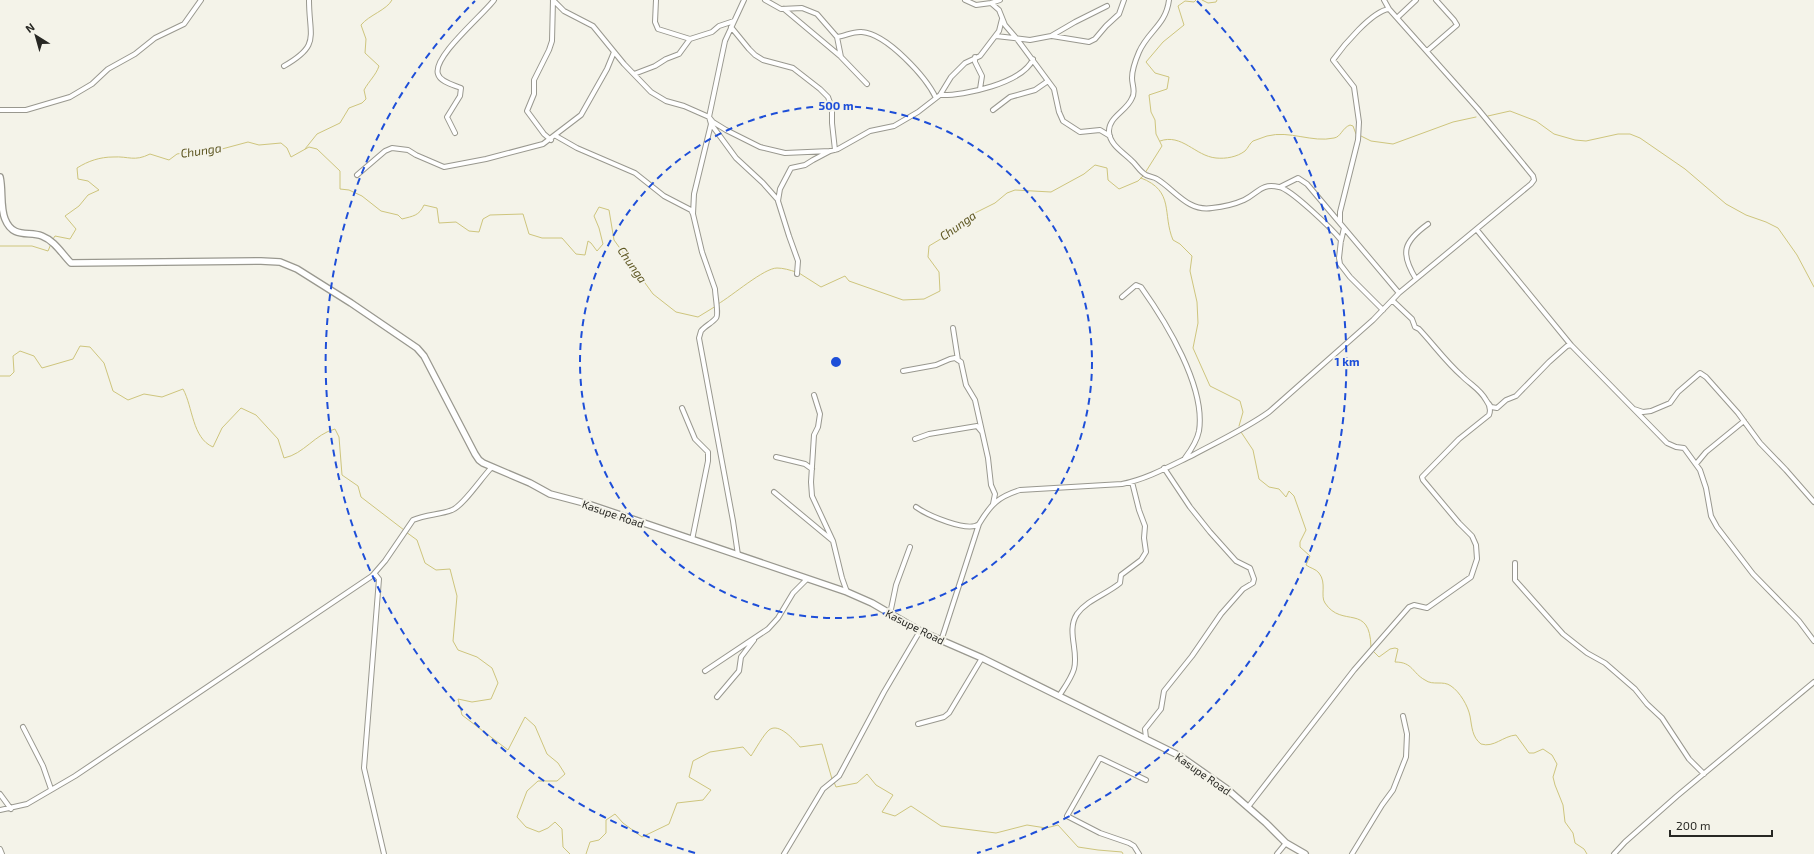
<svg xmlns="http://www.w3.org/2000/svg" width="1814" height="854" viewBox="0 0 1814 854" font-family="'Exo 2',sans-serif">
<style>
.lines{fill:none;stroke-linecap:round;stroke-linejoin:round}
.stream{stroke:#cec57d;stroke-width:1}
.street-casing{stroke:#99988f;stroke-width:6}
.secondary-casing{stroke:#99988f;stroke-width:8}
.street{stroke:#fff;stroke-width:4}
.secondary{stroke:#fff;stroke-width:5.5}
.ring{fill:none;stroke:#1d4ed8;stroke-width:2;stroke-dasharray:7 5}
.labels{text-anchor:middle;stroke-width:4;stroke-linejoin:round;paint-order:stroke}
.street-label{font-size:11px;fill:#272723;stroke:#f4f3e9}
.water-label{font-size:12px;font-style:italic;fill:#5d5621;stroke:#f4f3e9}
.centre{fill:#1d4ed8;stroke:#f4f3e9;stroke-width:2}
.ring-label{font-size:12px;text-anchor:middle;font-weight:bold;fill:#1d4ed8;stroke:#f4f3e9;stroke-width:4;stroke-linejoin:round;paint-order:stroke}
</style>
<rect width="100%" height="100%" fill="#f4f3e9"/>
<g class="lines">
<path class="stream" d="M 1202,0 L 1208,3 L 1216,2 L 1217,0
M 1488,116 L 1510,111 L 1536,121 L 1554,134 L 1575,140 L 1586,141 L 1618,134 L 1630,134 L 1640,138 L 1685,169 L 1726,204 L 1746,215 L 1766,222 L 1778,228 L 1797,255 L 1814,287
M 1361,136 L 1371,141 L 1393,144 L 1453,122 L 1476,117
M 1160,141 C 1182,133 1195,156 1216,158 C 1226,159 1237,157 1245,151 C 1248,148 1250,143 1253,141 C 1256,140 1264,137 1267,136 C 1290,130 1312,143 1334,138 C 1341,137 1342,128 1350,125 L 1353,126 L 1356,134
M 305,149 L 317,134 L 340,123 L 349,108 L 362,103 L 366,99 L 364,90 C 369,81 376,75 379,66 L 365,53 L 366,39 L 361,25 C 369,15 387,10 392,0
M 1145,173 L 1162,146 L 1156,134 L 1155,120 L 1151,112 L 1149,95 L 1167,89 L 1169,77 L 1155,73 L 1146,62 L 1163,42 L 1184,25 L 1178,6 L 1185,1 L 1194,2 L 1196,0
M 1141,178 C 1175,191 1162,214 1173,240 L 1180,244 L 1192,256 L 1190,271 L 1197,302 L 1198,323 L 1193,348 L 1210,386 L 1240,401 L 1243,412 L 1239,426
M 53,239 L 55,236 L 70,239 L 76,229 L 65,216 L 79,206 L 88,195 L 99,190 L 88,181 L 78,179 L 77,168 C 88,161 100,157 113,157 C 129,156 134,162 150,154 L 169,160 L 177,154 L 195,151 L 207,153 L 248,142 L 259,145 L 281,143 L 287,148 L 291,157 L 309,147 L 317,149 L 340,171 L 340,189 L 349,190 L 362,196 L 381,211 L 398,215 L 402,219 C 413,216 419,216 424,205 L 437,208 L 439,223 L 456,222 L 469,231 L 479,232 L 483,219 L 490,215 L 523,214 L 529,234 L 542,238 L 562,238 L 576,254 L 585,255 L 588,241 L 591,243 L 597,251 L 603,244 L 599,228 L 594,216 L 599,207 L 609,210 L 614,240 L 653,294 L 676,312 L 698,317 L 716,306
M 0,246 L 32,246 L 48,251 L 51,244
M 799,273 L 821,287 L 845,276 L 849,281 L 903,300 L 924,299 L 940,291 L 939,272 L 928,257 L 929,246 L 954,231 L 958,223 L 967,217 L 995,203 L 1007,193 L 1015,190 L 1051,192 L 1084,174 L 1095,165 L 1107,168 L 1108,180 L 1119,189 L 1138,181 L 1143,176
M 718,304 C 732,296 764,268 777,268 C 783,268 790,270 796,272
M 0,376 L 10,376 L 14,372 L 13,356 L 20,351 L 34,356 L 42,368 L 73,359 L 80,346 L 90,347 L 104,363 L 113,391 L 128,400 L 144,394 L 162,397 L 183,389 C 193,407 192,438 213,447 L 222,428 L 241,408 L 256,415 L 278,439 L 284,458 C 304,454 315,434 335,429 L 339,437 L 342,475 L 358,486 L 361,497 L 404,530
M 1241,432 L 1253,450 L 1259,479 L 1269,487 L 1279,489 L 1286,497 L 1289,491 L 1294,496 L 1306,530 L 1300,542 L 1300,547 L 1310,556 L 1306,565 C 1310,568 1316,569 1319,573 C 1327,583 1320,596 1325,603 C 1342,629 1370,602 1371,647
M 406,532 L 417,540 L 425,563 L 436,570 L 450,569 L 457,596 L 453,641 L 458,650 L 477,657 L 492,668 L 498,683 L 491,699 L 472,702 L 458,699 L 462,715 L 508,750 L 525,717 L 535,726 L 547,754 L 558,763 L 565,774 L 557,781 L 538,781 L 527,791 L 517,817 L 526,827 L 539,832 L 548,828 L 555,822 L 562,829 L 563,847 L 570,854
M 1373,651 L 1379,657 L 1390,649 L 1395,648 L 1398,649 L 1395,662 C 1413,662 1412,673 1425,680 C 1433,686 1443,680 1451,686 C 1460,692 1468,706 1470,716 C 1472,727 1472,737 1481,744 C 1494,748 1503,736 1516,735 L 1529,753 L 1534,753 L 1543,749 L 1552,755 L 1557,764 L 1553,777 L 1555,785 L 1563,805 L 1565,822 L 1573,833 L 1575,843 L 1584,849 L 1587,854
M 834,782 L 836,787 L 857,783 L 867,774 L 876,785 L 893,795 L 882,812 L 895,816 L 911,806 L 941,826 L 996,833 L 1027,825 L 1046,828 L 1058,825 L 1078,847 L 1098,850 L 1122,852 L 1123,854
M 586,854 L 590,842 L 599,840 L 606,833 L 606,820 L 615,814 L 623,823 L 642,837 L 669,824 L 677,803 L 703,800 L 711,790 L 689,777 L 693,761 L 710,752 L 743,747 L 751,756 C 755,750 764,734 769,730 C 779,722 794,740 800,747 L 822,744 L 832,779"/>
<g class="street-casing">
<path id="street" d="M 553,0 L 564,11 L 593,26 L 624,64 L 651,92 L 666,101 L 684,106 L 709,117 L 713,122 L 726,130 L 760,147 L 785,153 L 830,151
M 656,0 L 655,22 L 658,29 L 690,39
M 765,0 L 781,9 L 802,8 L 817,14 L 837,37 L 841,57 L 867,84
M 965,0 L 976,5 L 991,3 L 999,10 L 1005,25 L 1017,39 L 1054,89 L 1059,112 L 1063,121 L 1080,132 L 1100,130 L 1110,136
M 1169,0 C 1166,25 1148,31 1139,52 C 1136,59 1132,69 1132,78 C 1132,85 1136,92 1132,98 C 1127,111 1108,117 1109,132 C 1110,145 1123,152 1131,160 C 1137,165 1139,171 1146,175 C 1150,177 1154,177 1157,179 C 1175,190 1188,212 1212,208 C 1222,207 1235,204 1244,200 C 1259,193 1260,183 1279,187 C 1291,189 1332,229 1341,240 L 1339,258 L 1340,264 L 1350,277 L 1383,310
M 1384,0 L 1389,9
M 991,3 L 1000,0
M 784,9 L 840,56
M 1398,17 L 1416,0
M 731,27 L 749,49 L 755,55 L 763,60 L 793,68 L 820,89 L 828,97 L 832,108 L 832,123 L 835,150
M 996,36 L 1030,40 L 1051,36 L 1075,22 L 1107,6
M 1052,36 L 1089,42 L 1095,39 L 1106,26 L 1119,14 L 1124,0
M 837,37 C 846,36 853,31 862,32 C 887,34 926,77 936,98
M 1427,51 L 1457,25 L 1454,20 L 1436,0
M 975,57 L 975,62 L 982,76 L 980,89
M 284,66 C 321,45 309,37 309,0
M 634,74 L 655,66 L 666,59 L 679,54 L 690,39 L 712,32 L 719,26 L 734,21
M 940,95 C 964,96 1023,83 1033,59
M 0,110 L 26,110 L 70,97 L 92,84 L 108,69 L 135,54 L 155,38 L 184,24 L 201,0
M 993,110 L 1010,97 L 1035,90 L 1048,81
M 711,124 L 736,158 L 763,183 L 778,200
M 455,133 L 447,117 L 460,96 L 461,88 C 454,85 440,82 438,74 C 432,57 484,14 494,0
M 556,136 L 577,148 L 635,173 L 664,196 L 691,210 L 693,214
M 551,140 L 544,134 L 527,111 L 534,94 L 534,80 L 549,50 L 552,41 L 553,0
M 357,175 L 385,151 L 392,148 L 408,150 L 416,155 L 444,167 L 486,159 L 543,144 L 581,115 L 607,69 L 614,52
M 1280,187 L 1298,178 L 1307,184 L 1399,293
M 1477,230 L 1571,345
M 1341,241 L 1344,228
M 797,274 L 798,261 L 789,236 L 778,201 L 780,189 L 791,168 L 805,165 L 813,160 L 830,151 L 838,149 L 870,131 L 894,126 L 918,112 L 940,95 L 951,77 L 965,63 L 980,56 L 999,31 L 1002,19
M 1416,279 C 1400,253 1403,242 1428,224
M 1122,297 L 1136,285 L 1141,287 C 1166,322 1206,387 1199,431 C 1197,441 1191,450 1185,458
M 953,328 L 958,360
M 903,371 L 936,365 L 950,359 L 955,358 L 961,362 L 966,385 L 975,400 L 988,458 L 991,485 L 995,494 L 993,504
M 814,395 L 820,414 L 818,427 L 814,435 L 811,482 L 812,496 L 833,541
M 1489,404 L 1491,407 L 1497,408 L 1506,400 L 1516,396 L 1549,362 L 1567,346 L 1571,345 L 1667,443 L 1676,447 L 1684,448 L 1700,470 L 1706,488 L 1711,516 L 1717,527 L 1753,574 L 1799,621 L 1814,641
M 682,408 L 695,439 L 708,452 L 708,461 L 692,540
M 1634,409 L 1643,412 L 1651,411 L 1670,403 L 1678,392 L 1700,373 L 1706,377 L 1738,413 L 1760,443 L 1786,470 L 1814,502
M 915,439 L 929,434 L 977,426 L 982,432
M 776,457 L 805,464 L 812,469
M 1696,464 L 1706,452 L 1744,421
M 774,492 L 833,541 L 842,578 L 847,592
M 916,507 C 927,515 968,533 979,524
M 738,555 L 733,521 L 699,338 L 701,331 C 705,326 712,323 716,318 C 719,315 715,295 715,289 L 702,252 L 693,214 L 694,194 L 711,124 L 709,117 L 725,41 L 744,0
M 1515,563 L 1515,580 L 1563,634 L 1587,653 L 1605,663 L 1635,689 L 1647,704 L 1662,718 L 1689,759 L 1704,774
M 375,574 L 379,579 L 364,768 L 384,854
M 890,614 L 896,585 L 910,547
M 941,641 L 979,524 C 991,504 998,497 1020,490 L 1122,484 C 1147,479 1170,466 1193,455 C 1219,441 1245,429 1269,412 L 1373,320 L 1399,293 L 1531,184 L 1534,180 L 1533,176 L 1478,109 L 1389,9 C 1372,11 1343,46 1333,60 L 1354,87 L 1359,122 L 1358,140 L 1340,212 L 1340,222
M 705,671 L 768,629 L 778,618 L 793,593 L 807,579
M 1059,696 C 1064,688 1071,679 1074,669 C 1079,651 1066,631 1077,614 C 1087,600 1107,594 1120,583 L 1121,575 L 1141,560 L 1146,552 L 1144,538 L 1145,526 L 1139,510 L 1132,482
M 717,697 L 739,671 L 741,657 L 754,640
M 918,724 L 944,717 L 949,713 L 982,658
M 23,727 L 43,766 L 51,789
M 1146,738 L 1145,729 L 1161,709 L 1164,691 L 1192,656 L 1221,614 L 1243,589 L 1253,583 L 1254,579 L 1250,568 L 1236,561 L 1210,532 L 1190,507 L 1164,468
M 0,794 L 11,809
M 1248,807 L 1354,670 L 1409,607 L 1414,605 L 1427,608 L 1471,577 L 1477,559 L 1476,545 L 1472,536 L 1459,523 L 1423,480 L 1422,477 L 1459,439 L 1489,415 C 1491,410 1489,404 1486,400 C 1480,389 1471,385 1462,376 C 1446,362 1434,345 1419,329 L 1415,327 L 1412,319 L 1393,301
M 0,810 L 27,804 L 75,776 L 372,576 L 385,561 L 413,520 C 426,514 440,515 452,510 C 463,506 482,477 492,467
M 0,849 L 2,854
M 784,854 L 823,789 L 839,776 L 884,692 L 920,631
M 1139,854 L 1134,846 L 1129,843 L 1100,833 L 1067,816 L 1100,758 L 1146,780
M 1277,854 L 1286,843
M 1352,854 L 1382,805 L 1393,790 L 1406,757 L 1407,734 L 1403,716
M 1614,854 L 1625,842 L 1677,796 L 1814,682"/>
</g>
<g class="secondary-casing">
<path id="secondary" d="M 0,177 C 3,190 0,207 5,219 C 13,239 28,231 42,236 C 55,241 62,254 71,263 L 261,261 L 280,262 L 297,269 L 351,303 L 417,348 L 424,356 L 475,454 L 479,460 L 483,463 L 530,483 L 550,494 L 588,504 L 847,592 L 872,603 L 920,631 L 982,658 L 1180,756 L 1227,789 L 1266,823 L 1286,843 L 1305,854"/>
</g>
<use href="#street" class="street"/>
<use href="#secondary" class="secondary"/>
</g>
<g class="ring">
<circle cx="836" cy="362" r="256"/>
<path d="M695 853A511 511 0 0 1 475 1M1197 1A511 511 0 0 1 977 853"/>
</g>
<g class="labels">
<g class="street-label">
<text transform="translate(613 514) rotate(19)" y="4">Kasupe Road</text>
<text transform="translate(915 627) rotate(27)" y="4">Kasupe Road</text>
<text transform="translate(1203 774) rotate(35)" y="4">Kasupe Road</text>
</g>
<g class="water-label">
<text transform="translate(201 151) rotate(-8)" y="4">Chunga</text>
<text transform="translate(958 226) rotate(-35)" y="4">Chunga</text>
<text transform="translate(632 265) rotate(55)" y="4">Chunga</text>
</g>
</g>
<circle cx="836" cy="362" r="6" class="centre"/>
<g class="ring-label">
<text x="836" y="110">500 m</text>
<text x="1347" y="366">1 km</text>
</g>
<g transform="translate(36 36) rotate(323)" stroke="#f4f3e9" stroke-width="3" paint-order="stroke">
<path d="M0-3L7 15L0 10L-7 15Z" fill="#272723"/>
<text y="-6" font-size="11" font-weight="bold" text-anchor="middle" fill="#272723">N</text>
</g>
<path d="M1670 830v6h102v-6" fill="none" stroke="#272723" stroke-width="2"/>
<text x="1676" y="830" font-size="12" fill="#272723" stroke="#f4f3e9" stroke-width="3" paint-order="stroke">200 m</text>
</svg>
